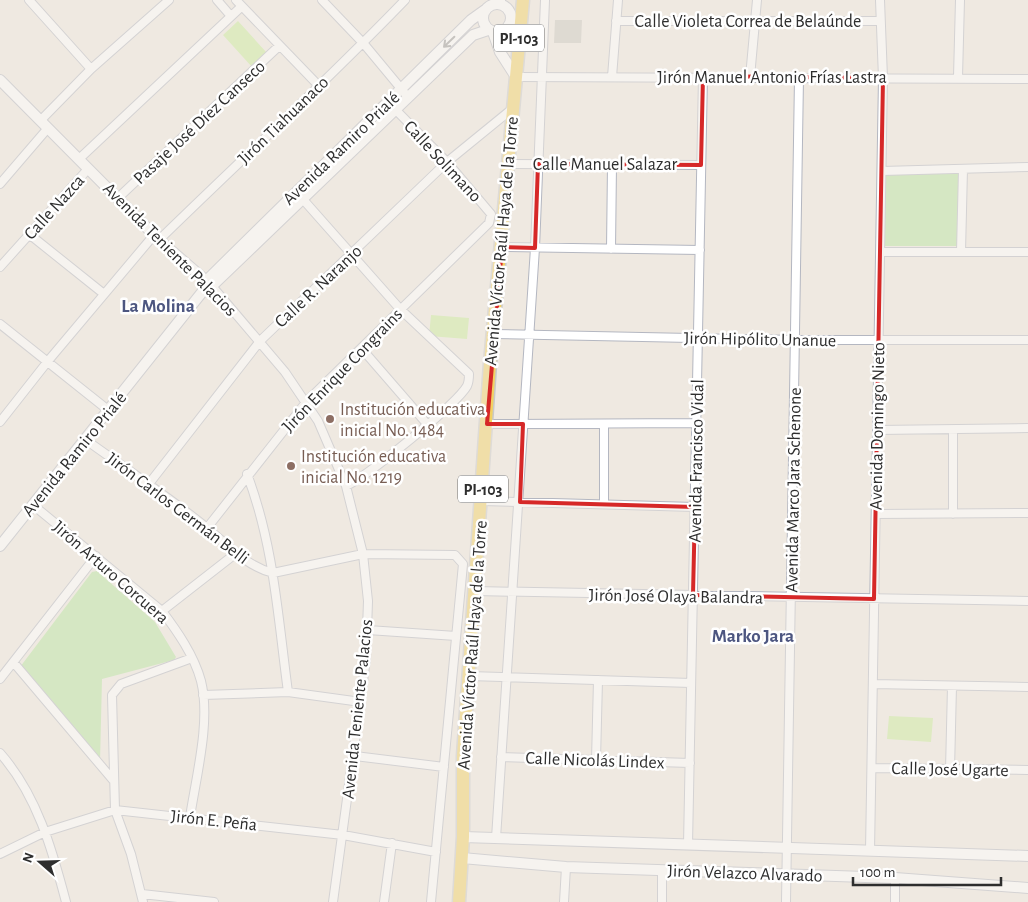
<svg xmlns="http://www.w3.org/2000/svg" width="1028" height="902" viewBox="0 0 1028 902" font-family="'Alegreya Sans',sans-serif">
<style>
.green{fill:#b6e59e}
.pitch{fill:#c9ec9a}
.building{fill:#cbc7bf}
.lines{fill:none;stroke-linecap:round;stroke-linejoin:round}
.minor-casing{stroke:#b4b7c1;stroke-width:10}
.tertiary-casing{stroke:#b4b7c1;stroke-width:12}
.primary-casing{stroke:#c9c9c9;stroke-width:15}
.minor{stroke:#fff;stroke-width:8}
.tertiary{stroke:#fff;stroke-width:10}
.primary{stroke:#f2d163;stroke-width:12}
.oneway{stroke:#969696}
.marked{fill:none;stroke:#d62828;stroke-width:4;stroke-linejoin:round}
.education-dot{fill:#8d6e63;stroke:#fff;stroke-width:2}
.labels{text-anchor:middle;stroke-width:5;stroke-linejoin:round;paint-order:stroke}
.shield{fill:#fff;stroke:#6d6d6d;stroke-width:1}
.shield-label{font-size:16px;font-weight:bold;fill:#2e2e2e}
.street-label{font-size:18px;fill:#2e2e2e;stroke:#fff}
.education-label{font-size:18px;fill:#785e54;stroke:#fff;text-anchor:start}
.neighbourhood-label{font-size:19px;font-weight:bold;fill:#4d5680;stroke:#fff}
</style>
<rect width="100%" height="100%" fill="#efe9e1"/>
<path class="green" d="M 963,169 L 957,246 L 880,246 L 882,171 Z
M 97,571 L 155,622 L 176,657 L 174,660 L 102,679 L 100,762 L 97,763 L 17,671 L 92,572 Z"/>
<path class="pitch" d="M 238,21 L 267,53 L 252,67 L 223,35 Z
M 431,315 L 469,318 L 467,339 L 429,336 Z
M 889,716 L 933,718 L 931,742 L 887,739 Z"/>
<path class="building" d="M 555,20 L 582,20 L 581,43 L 554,43 Z"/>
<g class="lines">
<g class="minor-casing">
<path id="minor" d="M 29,0 L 91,69
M 217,0 L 230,15
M 236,0 L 318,85
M 322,0 L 364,44 L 408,97
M 500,5 L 501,0
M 616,21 L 880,21
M 516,77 L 1028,79
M 612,77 L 618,0
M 750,77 L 757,0
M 958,77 L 960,0
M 41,120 L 91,69 L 169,0
M 79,159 L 241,7
M 509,164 L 701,165
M 882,171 L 1028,167
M 0,184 L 48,128
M 300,196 L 400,309 L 469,374 C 469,378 469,382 467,386 C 457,404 366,477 346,486
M 119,197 L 279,46
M 29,234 L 104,294
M 159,240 C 241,160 326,82 405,0
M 502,247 L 700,250
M 611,249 L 612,165
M 880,252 L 1028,252
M 961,252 L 963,169
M 0,267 L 88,169
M 212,286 L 285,372 L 318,421 L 346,486 L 363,554 L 368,601 L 366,659 L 333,902
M 0,324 L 108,410
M 493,334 L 795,340 L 1028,340
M 362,349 L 427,424
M 0,422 L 48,361 L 154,235
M 487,424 L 696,423
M 877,430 L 1028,428
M 953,430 L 953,514
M 86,440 C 126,469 169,497 207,528 C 228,545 246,566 273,573 L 363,554 L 455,555 L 463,564 L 431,902
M 247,474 C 274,545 278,618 288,692
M 148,485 L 260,341 L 447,162 L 512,109
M 482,501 L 695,507
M 604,504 L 604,425
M 33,505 L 162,611 C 177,631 194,655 201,681 C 211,721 196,777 190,817
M 876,514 L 1028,513
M 207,528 L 307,401 L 489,223 L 491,214 L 447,162 L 388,102
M 475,591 L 1028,601
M 162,611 L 235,554
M 368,630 L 456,636
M 14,663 L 113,780
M 469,676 L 691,683
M 0,679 L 96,556
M 873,684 L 1028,687
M 203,695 L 288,692 L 361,702
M 0,753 C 37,795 52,849 66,902
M 355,756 L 444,767
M 501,757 L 690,763
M 596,760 L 598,680
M 872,768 L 1028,770
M 950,770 L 952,686
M 496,838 L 535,248 L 545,0
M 688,845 L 703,76
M 870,851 L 883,78 L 880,0
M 0,854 L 45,832 L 115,810 L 343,835 L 436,852
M 895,878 L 895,902
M 142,894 L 214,902
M 143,902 L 131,854 L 115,810 L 112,695 L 121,684 L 192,658
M 384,902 L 392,843
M 564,902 L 566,867
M 662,902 L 662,870
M 786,902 L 799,78"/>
</g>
<g class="tertiary-casing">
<path id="tertiary" d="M483 18a14 14 0 1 1 28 0a14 14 0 1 1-28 0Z
M 493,32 L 500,52 L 516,77
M 0,80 L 159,240 L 211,285
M 203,291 L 207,280 L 471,20 L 485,10
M 0,546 L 203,291 L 212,286 L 473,35 L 488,30
M 463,837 L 1028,856
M 462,858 L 566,867 L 895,878 L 1028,888"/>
</g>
<g class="primary-casing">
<path id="primary" d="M 459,902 L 463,837 L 463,756 L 490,363 L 523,0"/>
</g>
<use href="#minor" class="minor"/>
<use href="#tertiary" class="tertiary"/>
<use href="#primary" class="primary"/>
</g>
<defs><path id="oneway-shaft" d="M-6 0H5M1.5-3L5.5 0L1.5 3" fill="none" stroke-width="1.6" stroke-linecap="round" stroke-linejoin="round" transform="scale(1.25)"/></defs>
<use class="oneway" href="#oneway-shaft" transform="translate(449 42) rotate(136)"/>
<path d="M0 0H1028V902H0ZM 703,76 L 883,78 L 874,599 L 693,595 L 695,507 L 520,502 L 523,424 L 487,424 L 502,247 L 535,248 L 538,164 L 701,165 Z" fill="#efe9e1" fill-opacity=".55" fill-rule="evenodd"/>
<path class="marked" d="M 703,76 L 883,78 L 874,599 L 693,595 L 695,507 L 520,502 L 523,424 L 487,424 L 502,247 L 535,248 L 538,164 L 701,165 Z"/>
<g class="education-dot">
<circle cx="330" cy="419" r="5"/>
<circle cx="291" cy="466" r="5"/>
</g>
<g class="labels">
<g class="shield">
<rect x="494" y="24.5" width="50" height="27" rx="4"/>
<rect x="458" y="475.5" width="50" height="27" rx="4"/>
</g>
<g class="shield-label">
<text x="519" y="44">PI-103</text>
<text x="483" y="495">PI-103</text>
</g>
<g class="street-label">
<text x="748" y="27">Calle Violeta Correa de Belaúnde</text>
<text x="772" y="83">Jirón Manuel Antonio Frías Lastra</text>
<text transform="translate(283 120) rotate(-44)" y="6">Jirón Tiahuanaco</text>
<text transform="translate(199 122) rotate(-43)" y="6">Pasaje José Díez Canseco</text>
<text transform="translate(341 148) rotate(-44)" y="6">Avenida Ramiro Prialé</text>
<text transform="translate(443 161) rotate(47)" y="6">Calle Solimano</text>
<text x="605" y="170">Calle Manuel Salazar</text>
<text transform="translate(54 207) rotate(-48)" y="6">Calle Nazca</text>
<text transform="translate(501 241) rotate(-85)" y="6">Avenida Víctor Raúl Haya de la Torre</text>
<text transform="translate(170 249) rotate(45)" y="6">Avenida Teniente Palacios</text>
<text transform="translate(318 286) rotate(-43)" y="6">Calle R. Naranjo</text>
<text transform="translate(760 339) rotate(1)" y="6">Jirón Hipólito Unanue</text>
<text transform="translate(342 370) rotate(-46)" y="6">Jirón Enrique Congrains</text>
<text transform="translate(877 426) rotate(-89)" y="6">Avenida Domingo Nieto</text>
<text transform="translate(74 454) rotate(-51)" y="6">Avenida Ramiro Prialé</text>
<text transform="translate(696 461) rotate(-89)" y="6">Avenida Francisco Vidal</text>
<text transform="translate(793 490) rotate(-89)" y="6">Avenida Marco Jara Schenone</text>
<text transform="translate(178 508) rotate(37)" y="6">Jirón Carlos Germán Belli</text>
<text transform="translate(111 572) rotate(41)" y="6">Jirón Arturo Corcuera</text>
<text transform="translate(676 596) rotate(1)" y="6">Jirón José Olaya Balandra</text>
<text transform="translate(472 645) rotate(-86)" y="6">Avenida Víctor Raúl Haya de la Torre</text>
<text transform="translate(357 709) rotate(-84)" y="6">Avenida Teniente Palacios</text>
<text transform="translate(595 760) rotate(2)" y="6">Calle Nicolás Lindex</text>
<text transform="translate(950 769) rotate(1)" y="6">Calle José Ugarte</text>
<text transform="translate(214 820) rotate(6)" y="6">Jirón E. Peña</text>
<text transform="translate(745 873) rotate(2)" y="6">Jirón Velazco Alvarado</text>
</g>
<g class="education-label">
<text x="340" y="415">Institución educativa<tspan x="340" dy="21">inicial No. 1484</tspan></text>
<text x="301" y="462">Institución educativa<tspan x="301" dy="21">inicial No. 1219</tspan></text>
</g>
<g class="neighbourhood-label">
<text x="158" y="312">La Molina</text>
<text x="753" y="642">Marko Jara</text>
</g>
</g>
<g transform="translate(40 862) rotate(290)" stroke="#ffffff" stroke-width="4" paint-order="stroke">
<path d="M0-4L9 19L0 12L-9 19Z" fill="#2e2e2e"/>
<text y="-8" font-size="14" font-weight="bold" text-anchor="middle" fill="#2e2e2e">N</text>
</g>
<path d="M853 877v8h148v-8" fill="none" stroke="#2e2e2e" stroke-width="2.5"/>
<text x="860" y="877" font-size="15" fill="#2e2e2e" stroke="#ffffff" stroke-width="4" paint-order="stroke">100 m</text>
</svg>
